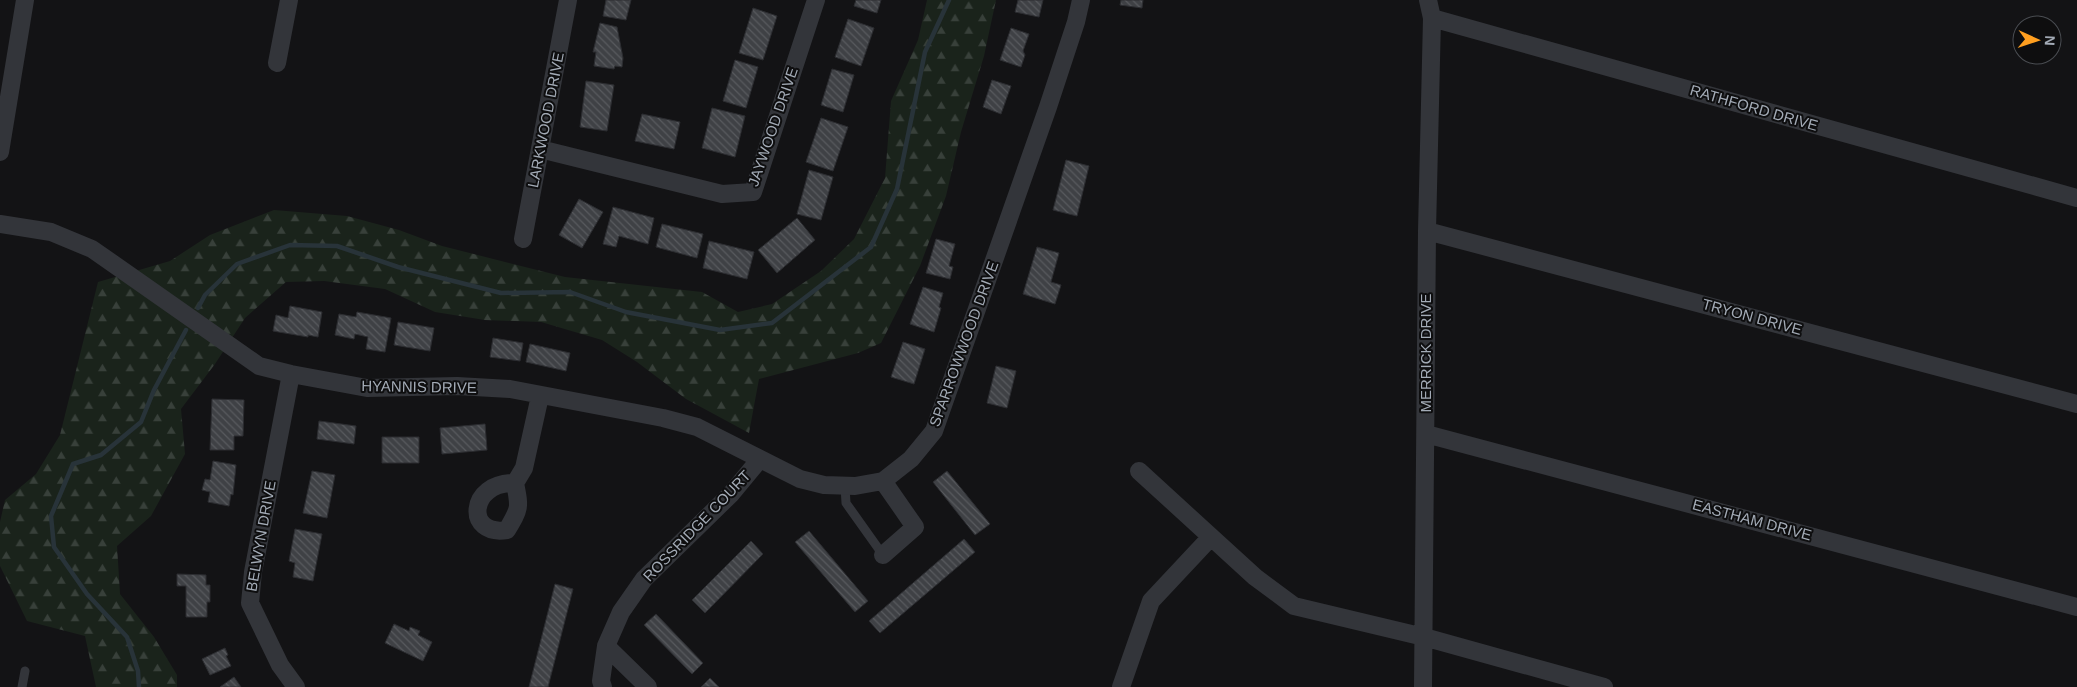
<svg xmlns="http://www.w3.org/2000/svg" width="2077" height="687" viewBox="0 0 2077 687" font-family="Helvetica,sans-serif">
<style>
.forest{fill:url(#forest-firs)}
.lines{fill:none;stroke-linecap:round;stroke-linejoin:round}
.stream{stroke:#283339;stroke-width:4.5}
.building{fill:url(#building-back-hatch);stroke:#2c2d31}
.service{stroke:#33353a;stroke-width:9}
.minor{stroke:#33353a;stroke-width:18}
.labels{text-anchor:middle;stroke-width:4;stroke-linejoin:round;paint-order:stroke}
.street-label{font-size:15px;fill:#a3abb6;stroke:#0e0e0f}
</style>
<defs>
<pattern id="forest-firs" width="22" height="20" patternUnits="userSpaceOnUse" patternTransform="scale(1.25)"><rect width="22" height="20" fill="#1a231b"/><path d="M5 1l3.5 6h-7zM16 11l3.5 6h-7z" fill="#38403a"/></pattern>
<pattern id="building-back-hatch" width="6" height="6" patternUnits="userSpaceOnUse" patternTransform="scale(1.25)"><rect width="6" height="6" fill="#3f4145"/><path d="M-1 5l2 2M0 0l6 6M5-1l2 2" fill="none" stroke="#585a5e"/></pattern>
</defs>
<rect width="100%" height="100%" fill="#131315"/>
<path class="forest" d="M 927,0 L 996,0 L 984,56 L 961,132 L 946,196 L 920,266 L 881,343 L 858,353 L 759,379 L 749,433 L 686,399 L 637,362 L 602,340 L 541,322 L 485,320 L 435,312 L 385,289 L 324,281 L 286,282 L 245,318 L 215,364 L 181,409 L 185,454 L 151,516 L 117,546 L 120,594 L 154,637 L 177,675 L 177,687 L 96,687 L 85,636 L 27,621 L 0,566 L 0,522 L 5,500 L 36,474 L 60,435 L 98,282 L 170,261 L 210,235 L 274,210 L 347,216 L 399,230 L 442,246 L 565,277 L 702,292 L 738,312 L 772,304 L 821,271 L 854,239 L 885,178 L 891,101 L 918,40 Z"/>
<g class="lines">
<path class="stream" d="M 198,308 L 205,295 L 237,264 L 290,245 L 337,246 L 398,267 L 501,293 L 570,292 L 626,312 L 720,330 L 772,323 L 871,247 L 897,189 L 925,52 L 949,0
M 139,687 L 138,671 L 127,637 L 87,594 L 54,547 L 51,516 L 73,464 L 101,455 L 141,422 L 154,390 L 186,330"/>
</g>
<path class="building" d="M 606,0 L 631,0 L 626,20 L 603,16 Z
M 856,0 L 881,0 L 877,13 L 854,6 Z
M 1018,0 L 1043,0 L 1039,17 L 1015,12 Z
M 1121,0 L 1143,0 L 1142,8 L 1120,5 Z
M 753,8 L 777,16 L 763,60 L 739,53 Z
M 848,19 L 874,28 L 861,66 L 835,57 Z
M 600,23 L 617,27 L 623,58 L 622,67 L 615,66 L 614,69 L 594,66 L 596,52 L 593,52 Z
M 1011,28 L 1029,34 L 1023,51 L 1025,55 L 1021,67 L 1000,60 Z
M 735,60 L 758,67 L 746,108 L 723,101 Z
M 832,69 L 854,75 L 843,112 L 821,105 Z
M 992,80 L 1011,86 L 1001,114 L 983,107 Z
M 586,81 L 614,85 L 607,131 L 580,127 Z
M 712,108 L 745,116 L 735,157 L 702,148 Z
M 642,114 L 680,122 L 674,149 L 635,141 Z
M 821,118 L 848,127 L 833,171 L 806,162 Z
M 1066,160 L 1089,166 L 1077,216 L 1053,210 Z
M 809,170 L 833,177 L 821,220 L 797,214 Z
M 579,199 L 603,212 L 582,248 L 559,235 Z
M 613,207 L 654,218 L 648,244 L 619,236 L 616,247 L 603,244 Z
M 797,218 L 815,240 L 777,273 L 758,250 Z
M 662,224 L 703,234 L 697,258 L 656,247 Z
M 936,239 L 955,244 L 949,266 L 953,267 L 950,279 L 926,273 Z
M 709,241 L 754,252 L 747,279 L 703,268 Z
M 1037,247 L 1059,253 L 1051,282 L 1061,285 L 1055,304 L 1023,294 Z
M 923,287 L 943,293 L 939,307 L 941,308 L 934,332 L 910,324 Z
M 290,306 L 322,312 L 318,337 L 308,335 L 308,337 L 273,331 L 276,315 L 288,318 Z
M 357,312 L 391,318 L 385,352 L 366,349 L 368,337 L 355,334 L 354,339 L 335,335 L 339,314 L 356,317 Z
M 398,322 L 434,328 L 430,351 L 394,345 Z
M 493,338 L 523,343 L 520,361 L 490,357 Z
M 903,342 L 925,349 L 914,384 L 891,377 Z
M 530,344 L 570,353 L 566,371 L 526,362 Z
M 996,366 L 1016,371 L 1007,408 L 987,403 Z
M 212,399 L 244,400 L 243,436 L 234,436 L 234,450 L 210,450 Z
M 319,421 L 356,426 L 354,444 L 317,439 Z
M 485,424 L 487,450 L 442,454 L 440,428 Z
M 382,437 L 419,437 L 419,463 L 382,463 Z
M 213,461 L 236,465 L 233,495 L 231,494 L 229,506 L 208,502 L 210,492 L 202,490 L 205,479 L 210,480 Z
M 312,471 L 335,475 L 327,518 L 303,513 Z
M 947,471 L 990,524 L 975,535 L 933,482 Z
M 295,529 L 322,534 L 313,581 L 293,577 L 295,563 L 289,561 Z
M 809,531 L 868,601 L 855,612 L 795,542 Z
M 964,539 L 975,552 L 880,633 L 869,621 Z
M 751,541 L 763,554 L 705,613 L 692,600 Z
M 177,574 L 206,575 L 206,585 L 210,585 L 210,602 L 207,602 L 207,617 L 186,617 L 186,586 L 177,586 Z
M 555,584 L 573,589 L 548,687 L 529,687 Z
M 656,614 L 703,663 L 692,674 L 644,625 Z
M 394,624 L 409,631 L 410,627 L 420,631 L 418,635 L 432,642 L 423,661 L 385,643 Z
M 225,648 L 228,655 L 226,656 L 231,666 L 210,675 L 202,659 Z
M 234,677 L 241,687 L 220,687 Z
M 710,678 L 719,687 L 701,687 Z"/>
<g class="lines">
<path class="service" d="M 845,486 L 846,503 L 883,555
M 22,687 L 25,671"/>
<path class="minor" d="M 1432,18 L 2077,198
M 277,63 L 289,0
M 540,149 L 722,194 L 753,192 L 816,0
M 0,152 L 25,0
M 0,224 L 51,232 L 92,249 L 259,366 L 291,374 L 367,388 L 457,386 L 510,389 L 663,418 L 697,427 L 800,479 L 824,485 L 855,486 L 883,481 L 911,459 L 934,431 L 1048,107 L 1076,22 L 1081,0
M 1427,231 L 2077,404
M 523,239 L 568,0
M 291,374 L 253,572 L 250,603 L 280,665 L 296,687
M 1426,434 L 2077,607
M 1139,471 L 1255,577 L 1294,606 L 1424,637 L 1604,687
M 515,483 C 520,508 520,508 507,530 C 465,537 468,482 515,483 L 524,468 L 540,396
M 883,555 L 915,527 L 883,481
M 606,646 L 648,687
M 603,687 L 601,681 L 606,646 L 621,612 L 644,579 L 731,494 L 760,459
M 1121,687 L 1151,601 L 1210,538
M 1423,687 L 1427,231 L 1432,18 L 1428,0"/>
</g>
<g class="labels">
<g class="street-label">
<text transform="translate(1754 108) rotate(16)" y="5">RATHFORD DRIVE</text>
<text transform="translate(546 120) rotate(-79)" y="5">LARKWOOD DRIVE</text>
<text transform="translate(773 127) rotate(-71)" y="5">JAYWOOD DRIVE</text>
<text transform="translate(1752 317) rotate(15)" y="5">TRYON DRIVE</text>
<text transform="translate(964 344) rotate(-70)" y="5">SPARROWWOOD DRIVE</text>
<text transform="translate(1426 353) rotate(-90)" y="5">MERRICK DRIVE</text>
<text transform="translate(419 387) rotate(1)" y="5">HYANNIS DRIVE</text>
<text transform="translate(1752 520) rotate(15)" y="5">EASTHAM DRIVE</text>
<text transform="translate(697 526) rotate(-46)" y="5">ROSSRIDGE COURT</text>
<text transform="translate(261 536) rotate(-80)" y="5">BELWYN DRIVE</text>
</g>
</g>
<g transform="translate(2037 40) rotate(93)"><circle r="24" fill="#0e0e0f" stroke="#4a4d52"/>
<path d="M0-4L9 19L0 12L-9 19Z" fill="#ff9f20"/>
<text y="-8" font-size="14" font-weight="bold" text-anchor="middle" fill="#a3abb6">N</text>
</g>
</svg>
